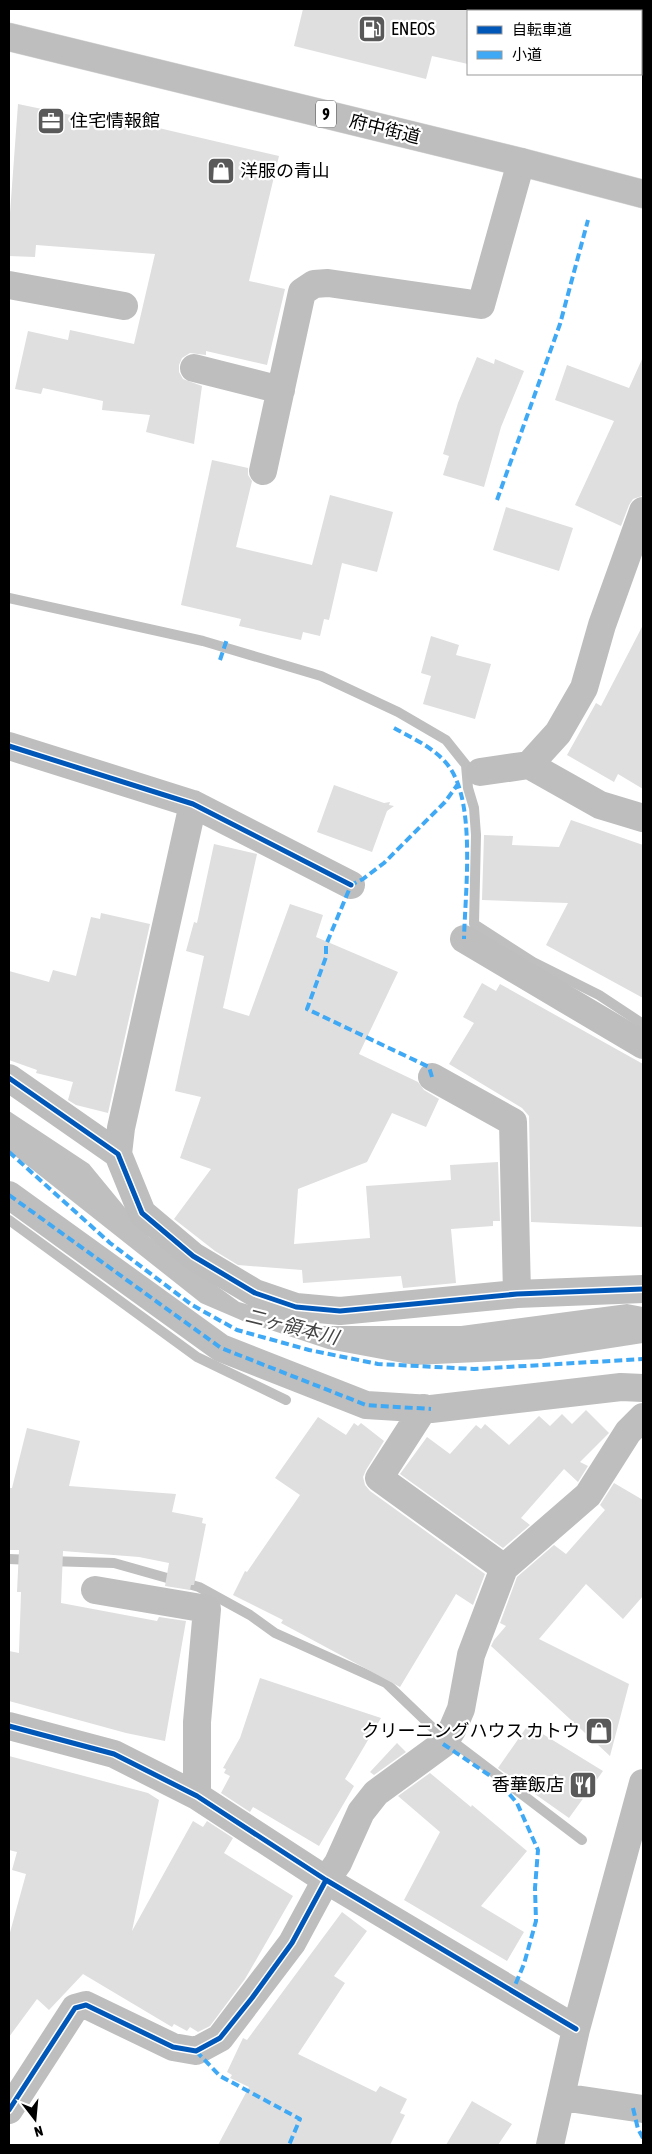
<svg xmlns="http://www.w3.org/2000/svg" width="652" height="2154" viewBox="0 0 652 2154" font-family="'Asap Condensed','Noto Sans JP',sans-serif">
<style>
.water{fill:#bfbfbf}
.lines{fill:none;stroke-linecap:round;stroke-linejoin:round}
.stream{stroke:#bfbfbf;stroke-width:10}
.building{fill:#dfdfdf}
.major-casing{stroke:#dbdbdb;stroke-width:29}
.minor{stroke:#bebebe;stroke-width:28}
.major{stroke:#bebebe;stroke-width:28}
.quiet{stroke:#3fa9f5;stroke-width:4;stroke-dasharray:8 4;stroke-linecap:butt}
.cycleway-casing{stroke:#fff;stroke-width:8}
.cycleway{stroke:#0057b8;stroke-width:5}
.labels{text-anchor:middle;stroke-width:4.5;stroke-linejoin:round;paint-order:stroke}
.shield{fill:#fff;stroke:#4c4c4c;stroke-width:1}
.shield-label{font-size:16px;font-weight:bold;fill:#000}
.poi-label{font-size:18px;fill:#000;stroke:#fff;text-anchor:start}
.street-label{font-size:18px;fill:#000;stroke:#fff}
.water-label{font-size:19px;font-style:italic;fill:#444;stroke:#fff}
</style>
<rect width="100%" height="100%" fill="#fff"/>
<path class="water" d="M 9,1111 L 89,1164 L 149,1237 L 239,1302 L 320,1326 L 461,1326 L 627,1304 L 643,1307 L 643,1343 L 540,1359 L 414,1365 L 328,1349 L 243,1321 L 201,1303 L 9,1151 Z"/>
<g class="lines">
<path class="stream" d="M 9,598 L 203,641 L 321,676 L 398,712 L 446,740 L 466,765 L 468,788 L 474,808 L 476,835 L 474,924 L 533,962 L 599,995 L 643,1024
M 9,1220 L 197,1357 L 286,1400
M 9,1559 L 32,1560
M 49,1561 L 114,1563 L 199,1587 L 250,1615 L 275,1633 L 386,1683 L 433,1728
M 456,1744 L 582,1840"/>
</g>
<path class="building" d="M 303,9 L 468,9 L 468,64 L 432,56 L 426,79 L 294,46 Z
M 18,104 L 133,128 L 133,122 L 279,156 L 249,281 L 285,289 L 267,365 L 206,351 L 206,355 L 190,353 L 182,358 L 179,365 L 179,372 L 183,379 L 202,386 L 194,444 L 146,432 L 150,415 L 102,410 L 103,401 L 43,388 L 41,394 L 15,389 L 28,331 L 68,340 L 70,330 L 134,344 L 155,254 L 36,245 L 35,257 L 9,256 L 9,227 Z
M 477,357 L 494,364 L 495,359 L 524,371 L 501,427 L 484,487 L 443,475 L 449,456 L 443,454 L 458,403 Z
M 643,357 L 643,493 L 642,496 L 633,499 L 629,505 L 621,526 L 575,505 L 614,421 L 555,400 L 567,365 L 629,388 Z
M 212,460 L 248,468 L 248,475 L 252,481 L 236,547 L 312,565 L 330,495 L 393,512 L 377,572 L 342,563 L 329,620 L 324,619 L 320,636 L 303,632 L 301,640 L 239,626 L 241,619 L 181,605 Z
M 506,507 L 573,528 L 559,571 L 493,550 Z
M 643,625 L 643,789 L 618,774 L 614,782 L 567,755 L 596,703 L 601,706 Z
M 431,636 L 459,645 L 456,655 L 491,664 L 475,719 L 423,704 L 431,676 L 421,673 Z
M 334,785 L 384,803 L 390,802 L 389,805 L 394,806 L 387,811 L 372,852 L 317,832 Z
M 571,820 L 643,845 L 643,998 L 546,945 L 568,903 L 482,900 L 484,835 L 513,836 L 512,845 L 559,847 Z
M 214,844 L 257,854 L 223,1008 L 249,1016 L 290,904 L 323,915 L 316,937 L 398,972 L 359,1054 L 418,1082 L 424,1090 L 439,1099 L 426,1127 L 392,1113 L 367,1162 L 298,1189 L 294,1244 L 370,1238 L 366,1186 L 451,1180 L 450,1165 L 498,1162 L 500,1221 L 493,1221 L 493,1226 L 451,1229 L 456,1283 L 403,1288 L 401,1276 L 303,1283 L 302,1270 L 238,1265 L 215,1251 L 174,1219 L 211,1169 L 180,1158 L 201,1097 L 175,1091 L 204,956 L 186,951 L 194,922 L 197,923 Z
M 101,913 L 150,924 L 108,1113 L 76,1105 L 68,1100 L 73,1082 L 36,1073 L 37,1070 L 9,1060 L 9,971 L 49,982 L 53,970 L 76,976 L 91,917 L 100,919 Z
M 482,983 L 496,991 L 500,984 L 643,1064 L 643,1227 L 531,1222 L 529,1116 L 522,1108 L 449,1064 L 474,1023 L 463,1017 Z
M 586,1410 L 609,1433 L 580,1462 L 588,1466 L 578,1482 L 564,1469 L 521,1518 L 530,1525 L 503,1548 L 400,1474 L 427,1437 L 450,1454 L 476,1425 L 481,1429 L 485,1424 L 509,1445 L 539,1416 L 550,1426 L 562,1414 L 572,1424 Z
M 318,1417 L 346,1435 L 354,1423 L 358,1426 L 361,1423 L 384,1441 L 366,1470 L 363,1477 L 365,1485 L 370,1491 L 485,1574 L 473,1605 L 456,1594 L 400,1687 L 281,1623 L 283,1620 L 233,1595 L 245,1571 L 247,1572 L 300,1495 L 275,1478 Z
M 27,1428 L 80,1441 L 69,1486 L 176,1494 L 172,1512 L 203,1518 L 202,1523 L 206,1524 L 194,1585 L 191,1585 L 190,1590 L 165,1586 L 169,1563 L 139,1557 L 63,1551 L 61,1603 L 157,1621 L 159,1617 L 186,1621 L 165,1741 L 126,1733 L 9,1701 L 9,1651 L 19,1653 L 21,1592 L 17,1592 L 19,1550 L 9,1550 L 9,1488 L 12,1488 Z
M 614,1483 L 643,1500 L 643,1596 L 623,1619 L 586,1584 L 539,1639 L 629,1684 L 610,1756 L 491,1646 L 494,1640 L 506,1626 L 500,1623 L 517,1577 L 554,1545 L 566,1554 L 605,1510 L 600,1505 Z
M 260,1678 L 381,1718 L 345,1779 L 354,1786 L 319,1846 L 253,1807 L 250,1812 L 221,1793 L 230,1776 L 224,1773 L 226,1769 L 223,1768 L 240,1738 Z
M 528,1725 L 603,1771 L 569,1818 L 498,1768 Z
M 397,1743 L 406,1752 L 374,1775 L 370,1772 Z
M 9,1756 L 148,1793 L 159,1800 L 132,1931 L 193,1821 L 203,1827 L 207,1821 L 233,1838 L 224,1853 L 293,1896 L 245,1979 L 210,2026 L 198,2032 L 190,2027 L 187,2031 L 174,2024 L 172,2027 L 83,1974 L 49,2010 L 37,1999 L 9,2037 L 9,1936 L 26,1874 L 12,1870 L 17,1852 L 9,1850 Z
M 430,1773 L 471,1807 L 472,1805 L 527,1851 L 481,1906 L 524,1932 L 507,1961 L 404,1900 L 440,1832 L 398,1796 Z
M 342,1912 L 367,1931 L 334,1976 L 345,1983 L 298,2054 L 376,2092 L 380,2086 L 407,2099 L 400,2113 L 405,2115 L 390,2145 L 218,2145 L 249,2087 L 230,2078 L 232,2075 L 227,2072 L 243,2038 L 247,2040 Z
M 472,2101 L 512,2124 L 498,2145 L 446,2145 Z"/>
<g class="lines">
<g class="major-casing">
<path id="major" d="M 9,37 L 521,162 L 643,194"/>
</g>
<path class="minor" d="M 9,285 L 124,306
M 194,368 L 281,390
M 263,471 L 302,292 L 314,284 L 328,283 L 481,305 L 521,162
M 9,746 L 193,804 L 351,885
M 529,765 L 600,805 L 643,818
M 480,772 L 529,765 L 558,733 L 584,688 L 602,625 L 643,511
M 464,939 L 643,1045
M 432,1077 L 513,1122 L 517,1294
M 9,1078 L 118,1154 L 142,1213 L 193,1256 L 255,1293 L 296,1307 L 340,1311 L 517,1294 L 643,1289
M 118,1154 L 121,1128 L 193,804
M 9,1195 L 221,1348 L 366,1405 L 431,1409 L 621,1387 L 643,1388
M 424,1408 L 379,1478 L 504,1568
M 95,1590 L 207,1609 L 197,1722 L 197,1796
M 9,1726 L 114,1754 L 197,1796 L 326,1880 L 576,2029
M 562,2097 L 643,2109
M 9,2110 L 75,2008 L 86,2005 L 173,2047 L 196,2051 L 220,2038 L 292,1943 L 326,1880 L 338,1863 L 361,1812 L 376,1793 L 443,1744 L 452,1730 L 461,1709 L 471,1655 L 504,1568 L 588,1495 L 628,1432 L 643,1417
M 550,2145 L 576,2029 L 643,1783"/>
<use href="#major" class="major"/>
<path class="quiet" d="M 497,500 L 560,324 L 588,220
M 220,660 L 227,639
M 394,728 C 414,739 437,749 450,768 C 476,806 465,894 464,939
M 432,1077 L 429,1067 L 307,1009 L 326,957 L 326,945 L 351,885 L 363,879 L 384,863 L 445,802 L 458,784
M 9,1152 L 110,1243 L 192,1305 L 237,1330 L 309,1350 L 378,1364 L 474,1369 L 643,1359
M 9,1195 L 221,1348 L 366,1405 L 431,1409
M 443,1744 L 498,1781 L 517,1803 L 538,1850 L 535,1888 L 536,1921 L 524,1964 L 513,1990
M 196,2051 L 220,2076 L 300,2119 L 289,2145
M 633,2108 L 638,2129 L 643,2138"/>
<g class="cycleway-casing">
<path id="cycleway" d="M 9,746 L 193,804 L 351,885
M 9,1078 L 118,1154 L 142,1213 L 193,1256 L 255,1293 L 296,1307 L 340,1311 L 517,1294 L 643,1289
M 9,1726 L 114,1754 L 197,1796 L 326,1880 L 576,2029
M 9,2110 L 75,2008 L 86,2005 L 173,2047 L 196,2051 L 220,2038 L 252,1998 L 292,1943 L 326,1880"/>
</g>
<use href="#cycleway" class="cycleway"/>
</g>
<defs>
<g id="fuel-square" transform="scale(1.4375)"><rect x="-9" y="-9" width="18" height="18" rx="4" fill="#595959" stroke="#fff"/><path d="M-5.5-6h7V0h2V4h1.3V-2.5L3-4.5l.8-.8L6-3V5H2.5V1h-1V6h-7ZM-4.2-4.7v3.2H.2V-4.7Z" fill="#fff"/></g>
<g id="office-square" transform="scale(1.4375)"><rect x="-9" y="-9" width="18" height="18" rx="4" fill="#595959" stroke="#fff"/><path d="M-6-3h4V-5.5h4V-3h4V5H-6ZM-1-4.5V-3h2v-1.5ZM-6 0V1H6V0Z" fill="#fff"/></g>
<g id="shop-square" transform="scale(1.4375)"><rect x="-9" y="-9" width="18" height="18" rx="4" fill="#595959" stroke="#fff"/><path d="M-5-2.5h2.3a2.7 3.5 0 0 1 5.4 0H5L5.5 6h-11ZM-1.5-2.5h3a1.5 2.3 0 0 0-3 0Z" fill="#fff"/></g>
<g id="restaurant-square" transform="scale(1.4375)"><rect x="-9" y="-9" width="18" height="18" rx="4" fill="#595959" stroke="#fff"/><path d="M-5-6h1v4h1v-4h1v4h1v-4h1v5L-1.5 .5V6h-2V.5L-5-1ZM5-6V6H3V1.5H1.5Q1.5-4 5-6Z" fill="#fff"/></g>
</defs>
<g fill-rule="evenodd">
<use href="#fuel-square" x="372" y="29"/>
<use href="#office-square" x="51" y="121"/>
<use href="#shop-square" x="221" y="171"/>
<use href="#shop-square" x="599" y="1731"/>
<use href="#restaurant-square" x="583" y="1785"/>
</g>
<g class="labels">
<rect class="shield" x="316" y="100.5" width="20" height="27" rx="4"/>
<g class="shield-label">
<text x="326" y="120">9</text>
</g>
<g class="poi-label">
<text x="391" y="35">ENEOS</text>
<text x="70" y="127">住宅情報館</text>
<text x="240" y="177">洋服の青山</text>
<text x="580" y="1737" text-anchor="end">クリーニングハウス カトウ</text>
<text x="564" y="1791" text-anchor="end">香華飯店</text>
</g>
<g class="street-label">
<text transform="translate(385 129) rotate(14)" y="6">府中街道</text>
</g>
<g class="water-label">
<text transform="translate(292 1326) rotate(14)" y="7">二ヶ領本川</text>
</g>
</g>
<rect width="652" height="2154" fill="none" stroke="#000000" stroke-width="20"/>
<rect x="467" y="10" width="175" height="65" fill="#ffffff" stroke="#999999"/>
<rect x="477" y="26" width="25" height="8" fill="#0057b8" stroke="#999999"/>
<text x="512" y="35" font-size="15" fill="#000000">自転車道</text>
<rect x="477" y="51" width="25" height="8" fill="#3fa9f5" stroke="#999999"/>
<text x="512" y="60" font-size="15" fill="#000000">小道</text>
<g transform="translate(35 2119) rotate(164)" stroke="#ffffff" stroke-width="4" paint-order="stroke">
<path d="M0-4L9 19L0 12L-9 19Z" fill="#000000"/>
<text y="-8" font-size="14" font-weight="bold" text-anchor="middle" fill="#000000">N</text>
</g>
</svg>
